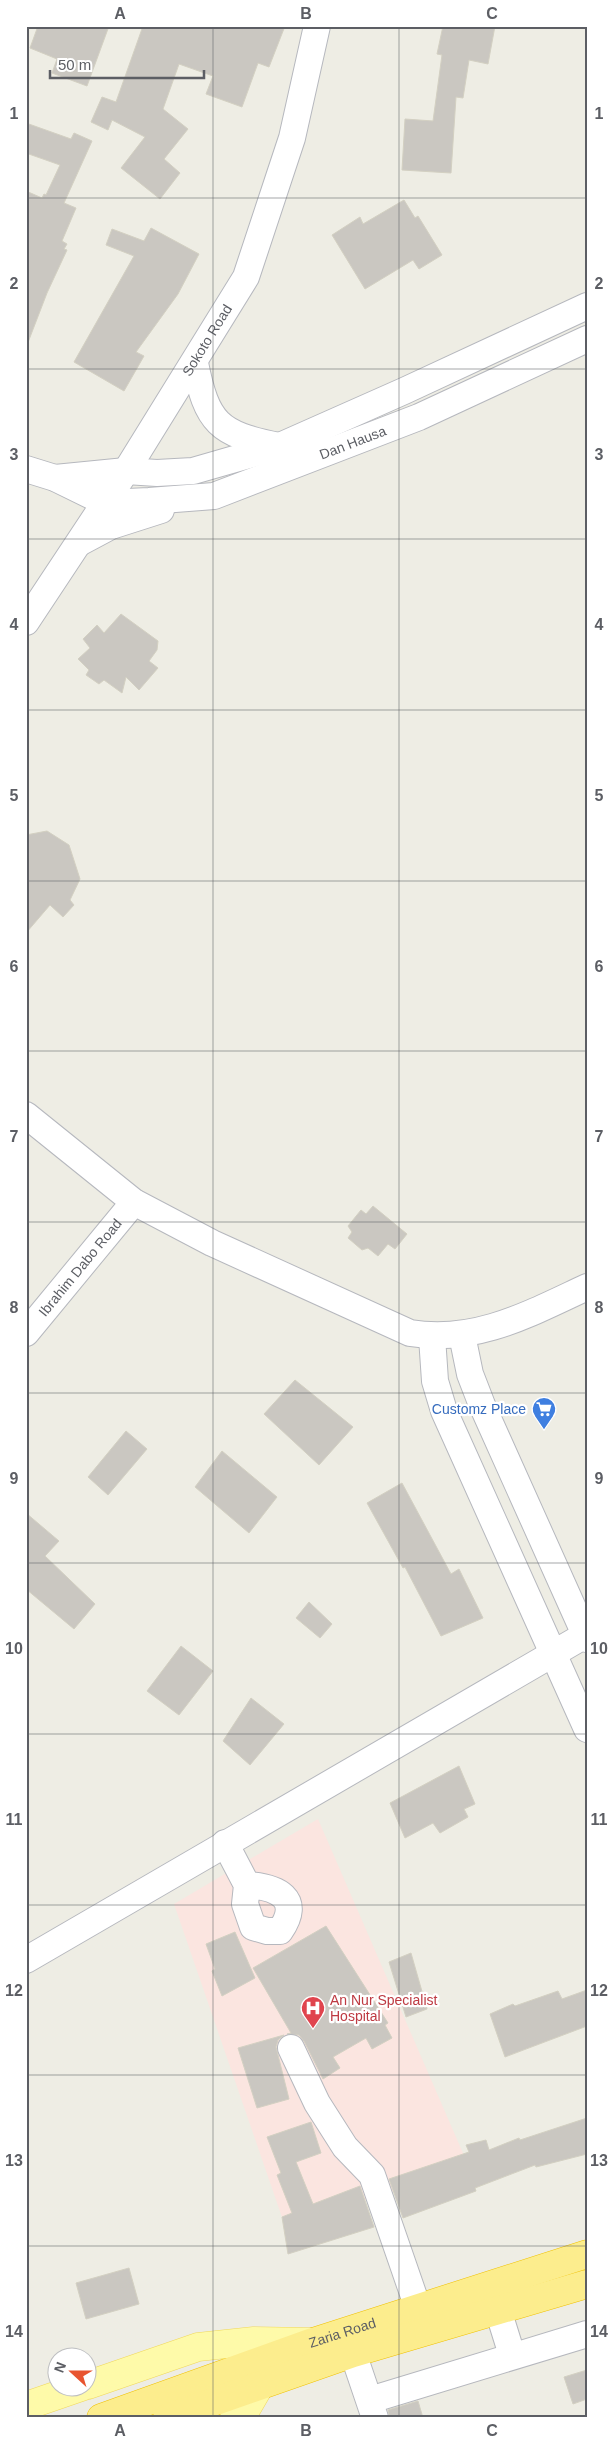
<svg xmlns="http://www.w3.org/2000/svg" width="613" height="2444" viewBox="0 0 613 2444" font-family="Helvetica,sans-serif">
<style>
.medical{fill:#fbe5e0}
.building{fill:#cac7c1;stroke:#d3d0c2}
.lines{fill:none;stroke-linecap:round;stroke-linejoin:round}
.minor-casing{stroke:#b6b8be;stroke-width:28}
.major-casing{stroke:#f0d85b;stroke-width:29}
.highway-casing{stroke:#f0c102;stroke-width:29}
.minor{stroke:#fff;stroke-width:26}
.major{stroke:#fefaa9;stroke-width:28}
.highway{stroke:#fced8d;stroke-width:28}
.grid{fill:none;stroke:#5c5e64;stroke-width:1;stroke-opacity:0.55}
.labels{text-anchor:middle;stroke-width:4.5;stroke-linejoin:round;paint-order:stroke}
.street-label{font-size:14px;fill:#5c5e64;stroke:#fff}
.shop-label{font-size:14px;fill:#366cbe;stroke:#fff;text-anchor:end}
.health-label{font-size:14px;fill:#be3a42;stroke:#fff;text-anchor:start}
.neatline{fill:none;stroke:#5c5e64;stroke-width:2}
.grid-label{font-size:16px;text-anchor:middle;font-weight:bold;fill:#5c5e64}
</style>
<rect width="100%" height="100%" fill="#eeede4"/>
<path class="medical" d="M 318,1819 L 469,2167 L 285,2226 L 174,1904 Z"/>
<path class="building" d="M 38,26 L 109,26 L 87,86 L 52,73 L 57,59 L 30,48 Z
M 143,26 L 285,26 L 269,67 L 258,63 L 242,107 L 206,94 L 213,76 L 179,64 L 163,109 L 188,129 L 164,159 L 180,173 L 160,199 L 121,168 L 145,137 L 112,120 L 108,130 L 91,122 L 102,97 L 116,102 Z
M 443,26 L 495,26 L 488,64 L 469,60 L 463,98 L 456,97 L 451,173 L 402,170 L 405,119 L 433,121 L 442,55 L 437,54 Z
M 26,123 L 71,139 L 74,133 L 92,141 L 64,203 L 76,208 L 62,241 L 67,244 L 64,249 L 67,250 L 47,293 L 27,345 L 26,191 L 42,198 L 44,194 L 46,195 L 60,165 L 26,153 Z
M 404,200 L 415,218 L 418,216 L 442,255 L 419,269 L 413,260 L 365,289 L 332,235 L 360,217 L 363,224 Z
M 151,228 L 199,254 L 178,294 L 136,352 L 144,356 L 124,391 L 74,362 L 134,256 L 106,245 L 112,229 L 144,241 Z
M 121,614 L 158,641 L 157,650 L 149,661 L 158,668 L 139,690 L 126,677 L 122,693 L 104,680 L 99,684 L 86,675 L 89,670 L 78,659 L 90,648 L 83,639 L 97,625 L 104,633 Z
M 47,831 L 69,845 L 80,879 L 70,900 L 74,905 L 63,917 L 50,905 L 26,933 L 26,835 Z
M 373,1206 L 407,1234 L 395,1249 L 388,1244 L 378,1256 L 368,1248 L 362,1250 L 348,1238 L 352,1232 L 348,1226 L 361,1210 L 366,1214 Z
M 295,1380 L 353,1427 L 319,1465 L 264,1414 Z
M 126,1431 L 147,1449 L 108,1495 L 88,1477 Z
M 222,1451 L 277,1497 L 249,1533 L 195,1487 Z
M 402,1483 L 451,1574 L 459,1569 L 483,1618 L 441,1636 L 405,1567 L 403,1568 L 367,1503 Z
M 26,1513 L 59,1541 L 45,1556 L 95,1604 L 74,1629 L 26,1589 Z
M 309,1602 L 332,1624 L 320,1638 L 296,1618 Z
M 181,1646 L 213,1671 L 179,1715 L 147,1691 Z
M 251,1698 L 284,1724 L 250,1765 L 223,1741 Z
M 459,1766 L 475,1804 L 464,1809 L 468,1817 L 440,1833 L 433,1823 L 405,1838 L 390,1803 Z
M 326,1926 L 388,2023 L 385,2025 L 392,2038 L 372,2049 L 366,2038 L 333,2057 L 340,2068 L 323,2079 L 304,2041 L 299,2035 L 287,2034 L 291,2033 L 253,1968 Z
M 235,1932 L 255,1978 L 222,1996 L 212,1971 L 215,1969 L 206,1944 Z
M 411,1953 L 427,2009 L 406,2017 L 389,1962 Z
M 587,1990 L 587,2026 L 505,2057 L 490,2014 L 513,2004 L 515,2006 L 558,1991 L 562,1999 Z
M 284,2035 L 278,2040 L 276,2047 L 289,2099 L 257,2108 L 238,2048 Z
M 587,2118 L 587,2154 L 536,2167 L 535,2165 L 475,2188 L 476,2191 L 403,2218 L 389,2179 L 469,2152 L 466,2145 L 486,2140 L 489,2150 L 519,2138 L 520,2140 Z
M 311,2122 L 321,2153 L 296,2162 L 313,2204 L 360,2186 L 374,2227 L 288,2254 L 282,2217 L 292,2213 L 277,2175 L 281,2173 L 267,2137 Z
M 129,2268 L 139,2304 L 86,2319 L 76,2283 Z
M 587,2370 L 587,2399 L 573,2404 L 564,2377 Z
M 418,2401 L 423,2418 L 390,2418 L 388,2410 Z"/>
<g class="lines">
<g class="minor-casing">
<g id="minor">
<path d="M 195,363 C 207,423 218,434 279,446"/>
<path id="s1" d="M 26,469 L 55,478 L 106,503 L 149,501 L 214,496 L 419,417 L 587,339"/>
<path d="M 55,478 L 126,471 L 157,473 L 193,471 L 280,446 L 404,391 L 587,306"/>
<path d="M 81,542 L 111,526 L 161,510"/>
<path id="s2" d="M 26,622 L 126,471 L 246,277 L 292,138 L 317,26"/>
<path d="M 26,1115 L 134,1202 L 212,1243 L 410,1333 C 475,1344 529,1314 587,1287"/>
<path id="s3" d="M 26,1333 L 134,1202"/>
<path d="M 462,1335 L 470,1374 L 482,1405 L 587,1639"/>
<path d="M 432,1337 L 435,1381 L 444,1411 L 587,1729"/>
<path d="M 225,1843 L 247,1885 L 245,1904 L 253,1927 L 267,1931 L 280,1931 C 303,1898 277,1887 247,1885"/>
<path d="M 26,1960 L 587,1634"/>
<path d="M 291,2048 L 317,2103 L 345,2147 L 372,2175 L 418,2308"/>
<path d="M 498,2310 L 512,2355"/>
<path d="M 353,2353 L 375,2418"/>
<path d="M 370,2400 L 587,2334"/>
</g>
</g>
<g class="major-casing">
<path id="major" d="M 88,2385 L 198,2347 L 254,2341 L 311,2342
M 26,2406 L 84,2386
M 234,2418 L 248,2406 L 259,2387"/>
</g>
<g class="highway-casing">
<g id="highway">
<path id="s4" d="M 101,2418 L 313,2342 L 587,2254"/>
<path d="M 167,2418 L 353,2353 L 587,2284"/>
</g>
</g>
<use href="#minor" class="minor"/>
<use href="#major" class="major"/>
<use href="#highway" class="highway"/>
</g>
<path class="grid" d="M 213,26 L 213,2418M 399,26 L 399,2418M 26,198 L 587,198M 26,369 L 587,369M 26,539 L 587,539M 26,710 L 587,710M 26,881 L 587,881M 26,1051 L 587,1051M 26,1222 L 587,1222M 26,1393 L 587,1393M 26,1563 L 587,1563M 26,1734 L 587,1734M 26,1905 L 587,1905M 26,2075 L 587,2075M 26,2246 L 587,2246"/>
<defs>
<g id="supermarket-pin" transform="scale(1.25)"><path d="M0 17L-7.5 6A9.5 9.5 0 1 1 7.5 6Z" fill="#3f7fe0" stroke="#fff"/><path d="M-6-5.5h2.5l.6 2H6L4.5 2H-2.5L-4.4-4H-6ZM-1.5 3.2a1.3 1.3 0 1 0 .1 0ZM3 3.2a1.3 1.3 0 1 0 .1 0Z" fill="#fff"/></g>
<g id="hospital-pin" transform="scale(1.25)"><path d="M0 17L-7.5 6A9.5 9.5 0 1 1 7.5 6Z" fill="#e0444e" stroke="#fff"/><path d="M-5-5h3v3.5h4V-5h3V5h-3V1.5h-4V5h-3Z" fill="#fff"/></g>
</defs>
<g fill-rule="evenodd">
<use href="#supermarket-pin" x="544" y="1409"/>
<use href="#hospital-pin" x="313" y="2008"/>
</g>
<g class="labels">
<g class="street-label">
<text dy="5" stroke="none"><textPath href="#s2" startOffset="335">Sokoto Road</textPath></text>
<text dy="5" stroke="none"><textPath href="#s1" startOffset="344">Dan Hausa</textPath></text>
<text dy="5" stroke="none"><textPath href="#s3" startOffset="85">Ibrahim Dabo Road</textPath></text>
<text dy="5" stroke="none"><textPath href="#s4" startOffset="256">Zaria Road</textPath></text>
</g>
<g class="shop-label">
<text x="526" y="1414">Customz Place</text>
</g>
<g class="health-label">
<text x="330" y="2005">An Nur Specialist<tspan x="330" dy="16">Hospital</tspan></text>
</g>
</g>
<rect width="613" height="2444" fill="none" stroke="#ffffff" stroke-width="55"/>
<g transform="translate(72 2372) rotate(291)"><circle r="24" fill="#ffffff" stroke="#bebfc1"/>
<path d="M0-4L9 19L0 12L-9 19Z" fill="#e85430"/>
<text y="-8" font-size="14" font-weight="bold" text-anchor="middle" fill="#5c5e64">N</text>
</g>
<path d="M50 70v8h154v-8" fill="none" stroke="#5c5e64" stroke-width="2.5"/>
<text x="58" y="70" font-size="15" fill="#5c5e64" stroke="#ffffff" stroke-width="4" paint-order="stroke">50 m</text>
<rect x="28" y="28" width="558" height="2388" class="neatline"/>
<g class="grid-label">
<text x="120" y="19">A</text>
<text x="306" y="19">B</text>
<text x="492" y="19">C</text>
<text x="14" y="119">1</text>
<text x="599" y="119">1</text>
<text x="14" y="289">2</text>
<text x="599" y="289">2</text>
<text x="14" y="460">3</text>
<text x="599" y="460">3</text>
<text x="14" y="630">4</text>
<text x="599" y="630">4</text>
<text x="14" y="801">5</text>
<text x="599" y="801">5</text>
<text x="14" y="972">6</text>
<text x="599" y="972">6</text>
<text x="14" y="1142">7</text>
<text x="599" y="1142">7</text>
<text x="14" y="1313">8</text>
<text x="599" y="1313">8</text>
<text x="14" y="1484">9</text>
<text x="599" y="1484">9</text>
<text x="14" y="1654">10</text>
<text x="599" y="1654">10</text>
<text x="14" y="1825">11</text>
<text x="599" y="1825">11</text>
<text x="14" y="1996">12</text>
<text x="599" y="1996">12</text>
<text x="14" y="2166">13</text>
<text x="599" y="2166">13</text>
<text x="14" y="2337">14</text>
<text x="599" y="2337">14</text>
<text x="120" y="2436">A</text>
<text x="306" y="2436">B</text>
<text x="492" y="2436">C</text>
</g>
</svg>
